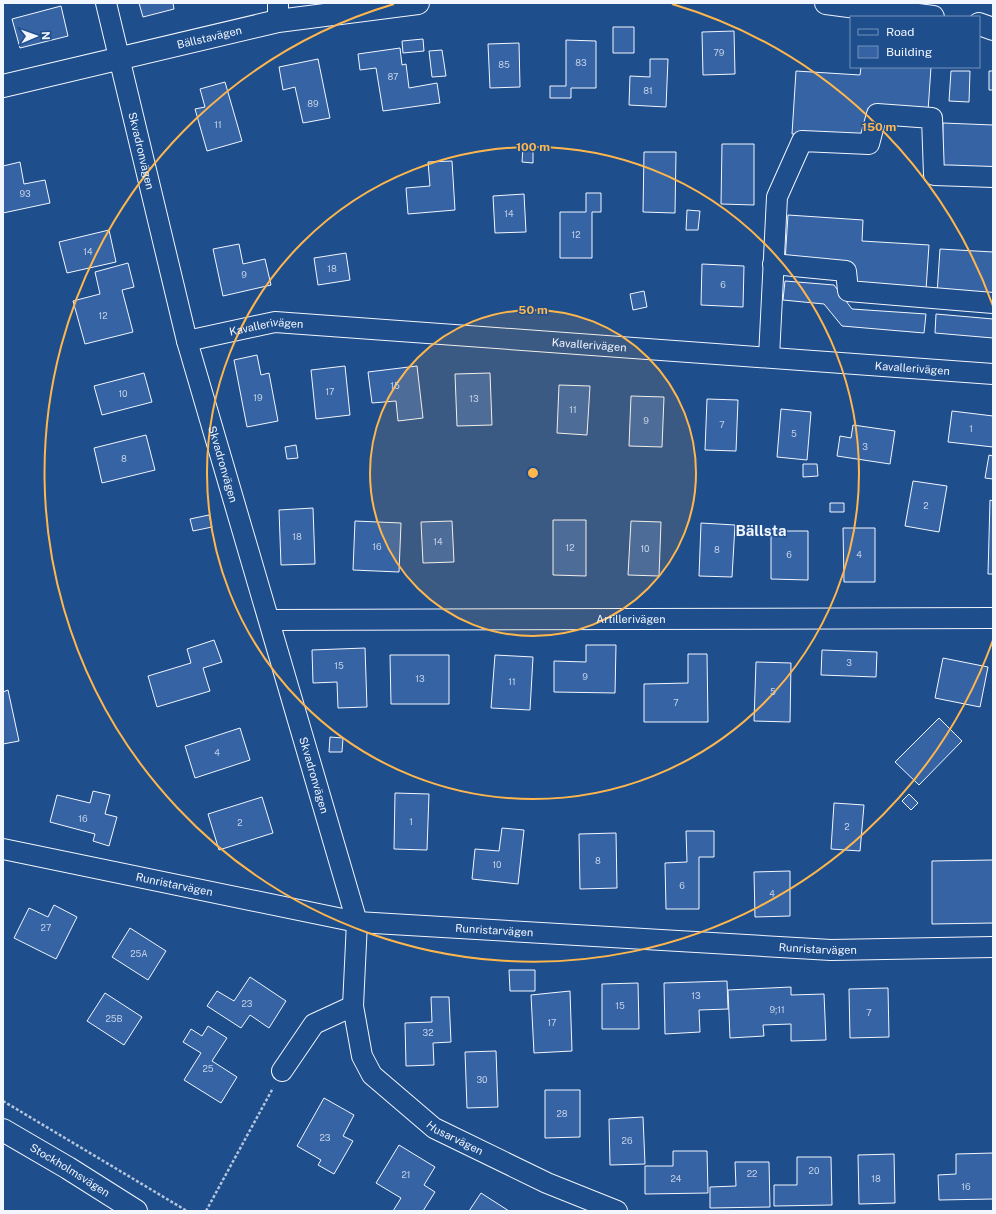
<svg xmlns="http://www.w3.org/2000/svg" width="996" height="1214" viewBox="0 0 996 1214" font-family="'Public Sans',sans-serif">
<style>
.building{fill:#3563a3;stroke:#f2f6ff}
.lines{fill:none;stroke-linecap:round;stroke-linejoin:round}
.street-casing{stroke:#f2f6ff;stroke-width:22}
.secondary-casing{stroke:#f2f6ff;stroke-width:24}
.path{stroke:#b3c4dc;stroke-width:2.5;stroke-dasharray:3 2;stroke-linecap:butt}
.street{stroke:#1f4e8c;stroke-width:20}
.secondary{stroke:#1f4e8c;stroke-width:22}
.ring{fill:none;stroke:#ffb74d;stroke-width:2}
.labels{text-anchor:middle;stroke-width:3;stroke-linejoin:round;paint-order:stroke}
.number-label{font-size:9px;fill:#c3d1e8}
.street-label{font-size:11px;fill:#f2f6ff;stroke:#1f4e8c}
.district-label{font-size:15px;font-weight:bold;fill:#f2f6ff;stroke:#1f4e8c}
.centre{fill:#ffb74d;stroke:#1f4e8c;stroke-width:2}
.ring-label{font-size:12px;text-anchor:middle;font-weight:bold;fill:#ffb74d;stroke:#1f4e8c;stroke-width:3;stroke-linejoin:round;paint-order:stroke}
</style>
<rect width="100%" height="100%" fill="#1f4e8c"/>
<path class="building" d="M 139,3 L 173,3 L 174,9 L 143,17 Z
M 61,6 L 68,36 L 20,48 L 12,19 Z
M 613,27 L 634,27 L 634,53 L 613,53 Z
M 734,31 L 735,74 L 703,75 L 702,32 Z
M 423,39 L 424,51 L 403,53 L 402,41 Z
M 566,40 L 596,41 L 596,88 L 571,88 L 571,98 L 550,98 L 550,86 L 566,86 Z
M 519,43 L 520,87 L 490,88 L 488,44 Z
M 400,48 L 402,65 L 406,64 L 409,88 L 437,83 L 440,103 L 383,111 L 376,68 L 360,70 L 358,54 Z
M 442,50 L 446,76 L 432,77 L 429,51 Z
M 318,59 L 330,118 L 303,123 L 295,87 L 283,90 L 279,67 Z
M 650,59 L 668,59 L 666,107 L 629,105 L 630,76 L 650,77 Z
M 861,67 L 931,67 L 928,111 L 870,107 L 868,139 L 792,134 L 796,71 L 860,75 Z
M 951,71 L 970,71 L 969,102 L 949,101 Z
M 989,71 L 993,71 L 993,90 L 989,90 Z
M 225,82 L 242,141 L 207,151 L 195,109 L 205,107 L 200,89 Z
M 943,123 L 993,125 L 993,170 L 942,169 Z
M 722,144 L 754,144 L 754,205 L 721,204 Z
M 523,148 L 533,148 L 533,163 L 522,162 Z
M 644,152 L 676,152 L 675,213 L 643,212 Z
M 452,161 L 455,210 L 408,214 L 406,188 L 430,186 L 428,162 Z
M 20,162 L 24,184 L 45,180 L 50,203 L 3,213 L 3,166 Z
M 586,193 L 601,193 L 601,212 L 592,212 L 592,258 L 560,258 L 560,212 L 586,212 Z
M 524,194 L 526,232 L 495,233 L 493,196 Z
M 687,210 L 700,211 L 698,230 L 686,230 Z
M 788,215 L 863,220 L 862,241 L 929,245 L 926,290 L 850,285 L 852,266 L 785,262 Z
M 109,230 L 116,262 L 67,273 L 59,242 Z
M 239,244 L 243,264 L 265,259 L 271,285 L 223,296 L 213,249 Z
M 940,249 L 993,252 L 993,298 L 937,294 Z
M 346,253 L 350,280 L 318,285 L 314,258 Z
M 128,263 L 134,287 L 122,290 L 133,332 L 85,344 L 73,301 L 100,294 L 95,272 Z
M 702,264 L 744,266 L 743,307 L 701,305 Z
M 785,281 L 834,285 L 852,309 L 926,314 L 924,333 L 842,326 L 824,304 L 783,300 Z
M 644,291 L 647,307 L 633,310 L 630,294 Z
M 936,314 L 993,319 L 993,338 L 935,333 Z
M 257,355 L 261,375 L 269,373 L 278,421 L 247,427 L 234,360 Z
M 345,366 L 350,415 L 316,419 L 311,370 Z
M 417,366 L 423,418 L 398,421 L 396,401 L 372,403 L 368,372 Z
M 144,373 L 152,402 L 102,415 L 94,386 Z
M 490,373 L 492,425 L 457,426 L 455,374 Z
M 559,385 L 590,386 L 587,435 L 557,433 Z
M 631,396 L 664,397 L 662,447 L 629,446 Z
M 707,399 L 738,400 L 736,451 L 705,450 Z
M 781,409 L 811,412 L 807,460 L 777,457 Z
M 952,411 L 993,416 L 993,447 L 948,442 Z
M 853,425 L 895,431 L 890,464 L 837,456 L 840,436 L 851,438 Z
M 146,435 L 155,470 L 102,483 L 94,448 Z
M 296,445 L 298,458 L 287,459 L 285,447 Z
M 989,455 L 993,456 L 993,479 L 985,478 Z
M 803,464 L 817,464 L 818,476 L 803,477 Z
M 913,481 L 947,486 L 939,532 L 905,526 Z
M 990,500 L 993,501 L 993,574 L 988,574 Z
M 830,503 L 844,503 L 844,512 L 830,512 Z
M 313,508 L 315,564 L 281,565 L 279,510 Z
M 209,515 L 212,527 L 193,531 L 190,519 Z
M 553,520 L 586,520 L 586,576 L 553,575 Z
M 355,521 L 401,523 L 399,572 L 353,570 Z
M 452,521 L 454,562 L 423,563 L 421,522 Z
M 631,521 L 661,522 L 659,576 L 628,575 Z
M 701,523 L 735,525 L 732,577 L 699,576 Z
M 843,528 L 875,528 L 875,582 L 844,582 Z
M 771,531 L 808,531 L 808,580 L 771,579 Z
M 214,640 L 222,662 L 203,668 L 210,691 L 157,707 L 148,676 L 191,663 L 187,649 Z
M 586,645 L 616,645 L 615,693 L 554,692 L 554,661 L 586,662 Z
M 365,648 L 367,707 L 338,708 L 337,682 L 313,683 L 312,650 Z
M 822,650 L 877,652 L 876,677 L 821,675 Z
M 688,654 L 707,654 L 708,722 L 644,722 L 644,684 L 688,683 Z
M 390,655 L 449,655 L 449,704 L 391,704 Z
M 495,655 L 533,657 L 530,710 L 491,708 Z
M 943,658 L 988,667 L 980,707 L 935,698 Z
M 756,662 L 791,663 L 790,722 L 754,721 Z
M 8,690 L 19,741 L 3,744 L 3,692 Z
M 939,718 L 962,741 L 919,785 L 895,762 Z
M 240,728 L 250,760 L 195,778 L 185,746 Z
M 330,737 L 343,738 L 342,752 L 329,752 Z
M 93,791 L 110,795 L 105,814 L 117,817 L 109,846 L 93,841 L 95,834 L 50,822 L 57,795 L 90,803 Z
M 395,793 L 429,794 L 427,850 L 394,849 Z
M 909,794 L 918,803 L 911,810 L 902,801 Z
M 262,797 L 273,833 L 219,850 L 208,814 Z
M 834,803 L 864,805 L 860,851 L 831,849 Z
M 502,828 L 524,830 L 518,884 L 472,879 L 475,849 L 499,851 Z
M 686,831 L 714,831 L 714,857 L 699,857 L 699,909 L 666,909 L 665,863 L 687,862 Z
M 616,833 L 617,888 L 580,889 L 579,834 Z
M 993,860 L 993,923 L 932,924 L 932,861 Z
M 790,871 L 790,916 L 755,917 L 754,872 Z
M 54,905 L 77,917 L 56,959 L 14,938 L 29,908 L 48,917 Z
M 130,928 L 166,951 L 148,980 L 112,957 Z
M 509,970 L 535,970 L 535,991 L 510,991 Z
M 250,977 L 286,1001 L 269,1028 L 250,1015 L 241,1028 L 207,1006 L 217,991 L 234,1001 Z
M 727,981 L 728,1009 L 699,1010 L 700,1032 L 665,1034 L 664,983 Z
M 638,983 L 639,1029 L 602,1029 L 602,984 Z
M 791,987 L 791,995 L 824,994 L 826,1040 L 791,1041 L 791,1024 L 763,1025 L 764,1036 L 730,1038 L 728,990 Z
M 888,988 L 889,1037 L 850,1038 L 849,989 Z
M 570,991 L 572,1051 L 534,1053 L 531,995 Z
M 105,993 L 142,1017 L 124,1045 L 87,1021 Z
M 431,997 L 449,997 L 451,1042 L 433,1043 L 434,1065 L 406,1066 L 405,1023 L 432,1022 Z
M 208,1026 L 227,1038 L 212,1061 L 237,1077 L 221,1103 L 184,1080 L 201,1053 L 183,1042 L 191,1029 L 202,1036 Z
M 496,1051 L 498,1107 L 467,1108 L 465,1052 Z
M 545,1090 L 580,1090 L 580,1137 L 545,1138 Z
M 324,1098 L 354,1115 L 343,1136 L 353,1141 L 334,1174 L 318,1165 L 321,1160 L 297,1146 Z
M 643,1117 L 645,1164 L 610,1165 L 609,1119 Z
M 399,1145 L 435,1167 L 424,1185 L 435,1192 L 423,1211 L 393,1211 L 401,1198 L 376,1183 Z
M 673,1151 L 707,1151 L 708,1193 L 645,1194 L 645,1166 L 673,1166 Z
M 993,1153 L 993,1199 L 939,1200 L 938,1175 L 956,1174 L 956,1154 Z
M 894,1154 L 895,1203 L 859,1204 L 858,1155 Z
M 797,1157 L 831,1157 L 832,1205 L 774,1206 L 774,1185 L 797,1185 Z
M 735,1162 L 769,1162 L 770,1207 L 710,1208 L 710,1187 L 736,1186 Z
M 481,1193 L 509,1211 L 469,1211 Z"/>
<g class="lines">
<g class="street-casing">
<g id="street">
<path id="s1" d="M 106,3 L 187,341 L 357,922 L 353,1006 L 362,1056 L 372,1075 L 434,1128 L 547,1183 L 617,1211"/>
<path d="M 278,21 L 278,3"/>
<path d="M 773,264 L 846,271 L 848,291 L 993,303"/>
<path id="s2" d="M 187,341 L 275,322 L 993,374"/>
<path d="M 769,357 L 777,197 L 802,141 L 869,144 L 877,114 L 932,118 L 934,175 L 993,177"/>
<path id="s3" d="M 270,620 L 993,618"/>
<path id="s4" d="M 3,849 L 357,922 L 831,950 L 993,947"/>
<path d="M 282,1071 L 314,1024 L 353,1006"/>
</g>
</g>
<g class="secondary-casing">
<g id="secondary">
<path d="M 826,3 L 933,17"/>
<path d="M 979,24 L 993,29"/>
<path id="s5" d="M 3,86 L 278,21 L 418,3"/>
<path id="s6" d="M 3,1130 L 68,1168 L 136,1211"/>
</g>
</g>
<path class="path" d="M 3,1101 L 187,1211
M 206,1211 L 273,1088"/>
<use href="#street" class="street"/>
<use href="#secondary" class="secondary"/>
</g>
<circle cx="533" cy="473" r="163" fill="#ffb74d" fill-opacity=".12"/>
<g class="ring">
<circle cx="533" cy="473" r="163"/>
<circle cx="533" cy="473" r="326"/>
<path d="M993 640A489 489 0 1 1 394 4M672 4A489 489 0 0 1 993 306"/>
</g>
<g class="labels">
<g class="number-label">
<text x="719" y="56">79</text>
<text x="581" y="66">83</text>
<text x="504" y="68">85</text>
<text x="393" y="80">87</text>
<text x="648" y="94">81</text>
<text x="313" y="107">89</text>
<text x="218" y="128">11</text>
<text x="25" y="197">93</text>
<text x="509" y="217">14</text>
<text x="576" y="238">12</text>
<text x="88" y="255">14</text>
<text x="332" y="272">18</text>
<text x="244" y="278">9</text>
<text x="723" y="288">6</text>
<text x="103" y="319">12</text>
<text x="395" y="389">15</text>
<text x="330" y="395">17</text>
<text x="123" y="397">10</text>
<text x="258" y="401">19</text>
<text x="474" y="402">13</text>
<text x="573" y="413">11</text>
<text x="646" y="424">9</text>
<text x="722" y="428">7</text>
<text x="971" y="432">1</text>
<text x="794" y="437">5</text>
<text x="865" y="450">3</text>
<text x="124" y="462">8</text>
<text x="926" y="509">2</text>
<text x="297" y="540">18</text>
<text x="438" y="545">14</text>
<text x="377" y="550">16</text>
<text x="570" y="551">12</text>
<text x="645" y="552">10</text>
<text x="717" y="553">8</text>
<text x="789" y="558">6</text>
<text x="859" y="558">4</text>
<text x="849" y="666">3</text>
<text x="339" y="669">15</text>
<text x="585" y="680">9</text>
<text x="420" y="682">13</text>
<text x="512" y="685">11</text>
<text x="773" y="695">5</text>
<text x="676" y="706">7</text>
<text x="217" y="756">4</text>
<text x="83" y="822">16</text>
<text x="411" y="825">1</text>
<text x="240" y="826">2</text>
<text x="847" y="830">2</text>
<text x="598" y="864">8</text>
<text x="497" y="868">10</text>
<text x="682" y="889">6</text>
<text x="772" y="897">4</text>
<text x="46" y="931">27</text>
<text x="139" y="957">25A</text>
<text x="696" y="999">13</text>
<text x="247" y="1007">23</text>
<text x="620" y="1009">15</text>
<text x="777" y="1013">9;11</text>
<text x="869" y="1016">7</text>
<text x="114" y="1022">25B</text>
<text x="552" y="1026">17</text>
<text x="428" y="1036">32</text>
<text x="208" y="1072">25</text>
<text x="482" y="1083">30</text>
<text x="562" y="1117">28</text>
<text x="325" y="1141">23</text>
<text x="627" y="1144">26</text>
<text x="814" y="1174">20</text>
<text x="752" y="1177">22</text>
<text x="406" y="1178">21</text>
<text x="676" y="1182">24</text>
<text x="876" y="1182">18</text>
<text x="966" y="1190">16</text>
</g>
<g class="street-label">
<text dy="4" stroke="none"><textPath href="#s5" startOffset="212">Bällstavägen</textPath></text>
<text dy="4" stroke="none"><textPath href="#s1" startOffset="152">Skvadronvägen</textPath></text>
<text dy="4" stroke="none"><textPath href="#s2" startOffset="81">Kavallerivägen</textPath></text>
<text dy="4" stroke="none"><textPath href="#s2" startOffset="405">Kavallerivägen</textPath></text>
<text dy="4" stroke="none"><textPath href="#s2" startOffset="729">Kavallerivägen</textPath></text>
<text dy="4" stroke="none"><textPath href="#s1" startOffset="476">Skvadronvägen</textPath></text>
<text dy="4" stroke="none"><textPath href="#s3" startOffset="361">Artillerivägen</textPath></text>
<text dy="4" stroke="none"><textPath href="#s1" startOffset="800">Skvadronvägen</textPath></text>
<text dy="4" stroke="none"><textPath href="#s4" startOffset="175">Runristarvägen</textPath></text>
<text dy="4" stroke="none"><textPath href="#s4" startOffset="499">Runristarvägen</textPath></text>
<text dy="4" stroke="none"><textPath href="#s4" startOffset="823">Runristarvägen</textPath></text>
<text dy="4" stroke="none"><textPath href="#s1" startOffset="1214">Husarvägen</textPath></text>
<text dy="4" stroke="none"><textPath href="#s6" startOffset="78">Stockholmsvägen</textPath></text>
</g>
<g class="district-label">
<text x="761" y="536">Bällsta</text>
</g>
</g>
<circle cx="533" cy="473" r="6" class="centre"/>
<g class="ring-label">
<text x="879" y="131">150 m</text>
<text x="533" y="151">100 m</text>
<text x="533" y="314">50 m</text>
</g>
<rect width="996" height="1214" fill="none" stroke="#f2f6ff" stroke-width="8"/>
<rect x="850" y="16" width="130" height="52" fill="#1f4e8c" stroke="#7391ba"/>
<rect x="858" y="29" width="20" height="6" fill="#1f4e8c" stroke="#7391ba"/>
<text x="886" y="36" font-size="12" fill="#f2f6ff">Road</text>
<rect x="858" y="46" width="20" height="12" fill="#3563a3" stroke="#7391ba"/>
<text x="886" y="56" font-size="12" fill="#f2f6ff">Building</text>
<g transform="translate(36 36) rotate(88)" stroke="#1f4e8c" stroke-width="3" paint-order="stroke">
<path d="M0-3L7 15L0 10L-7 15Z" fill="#f2f6ff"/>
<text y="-6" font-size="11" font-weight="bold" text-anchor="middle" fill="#f2f6ff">N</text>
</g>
</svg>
